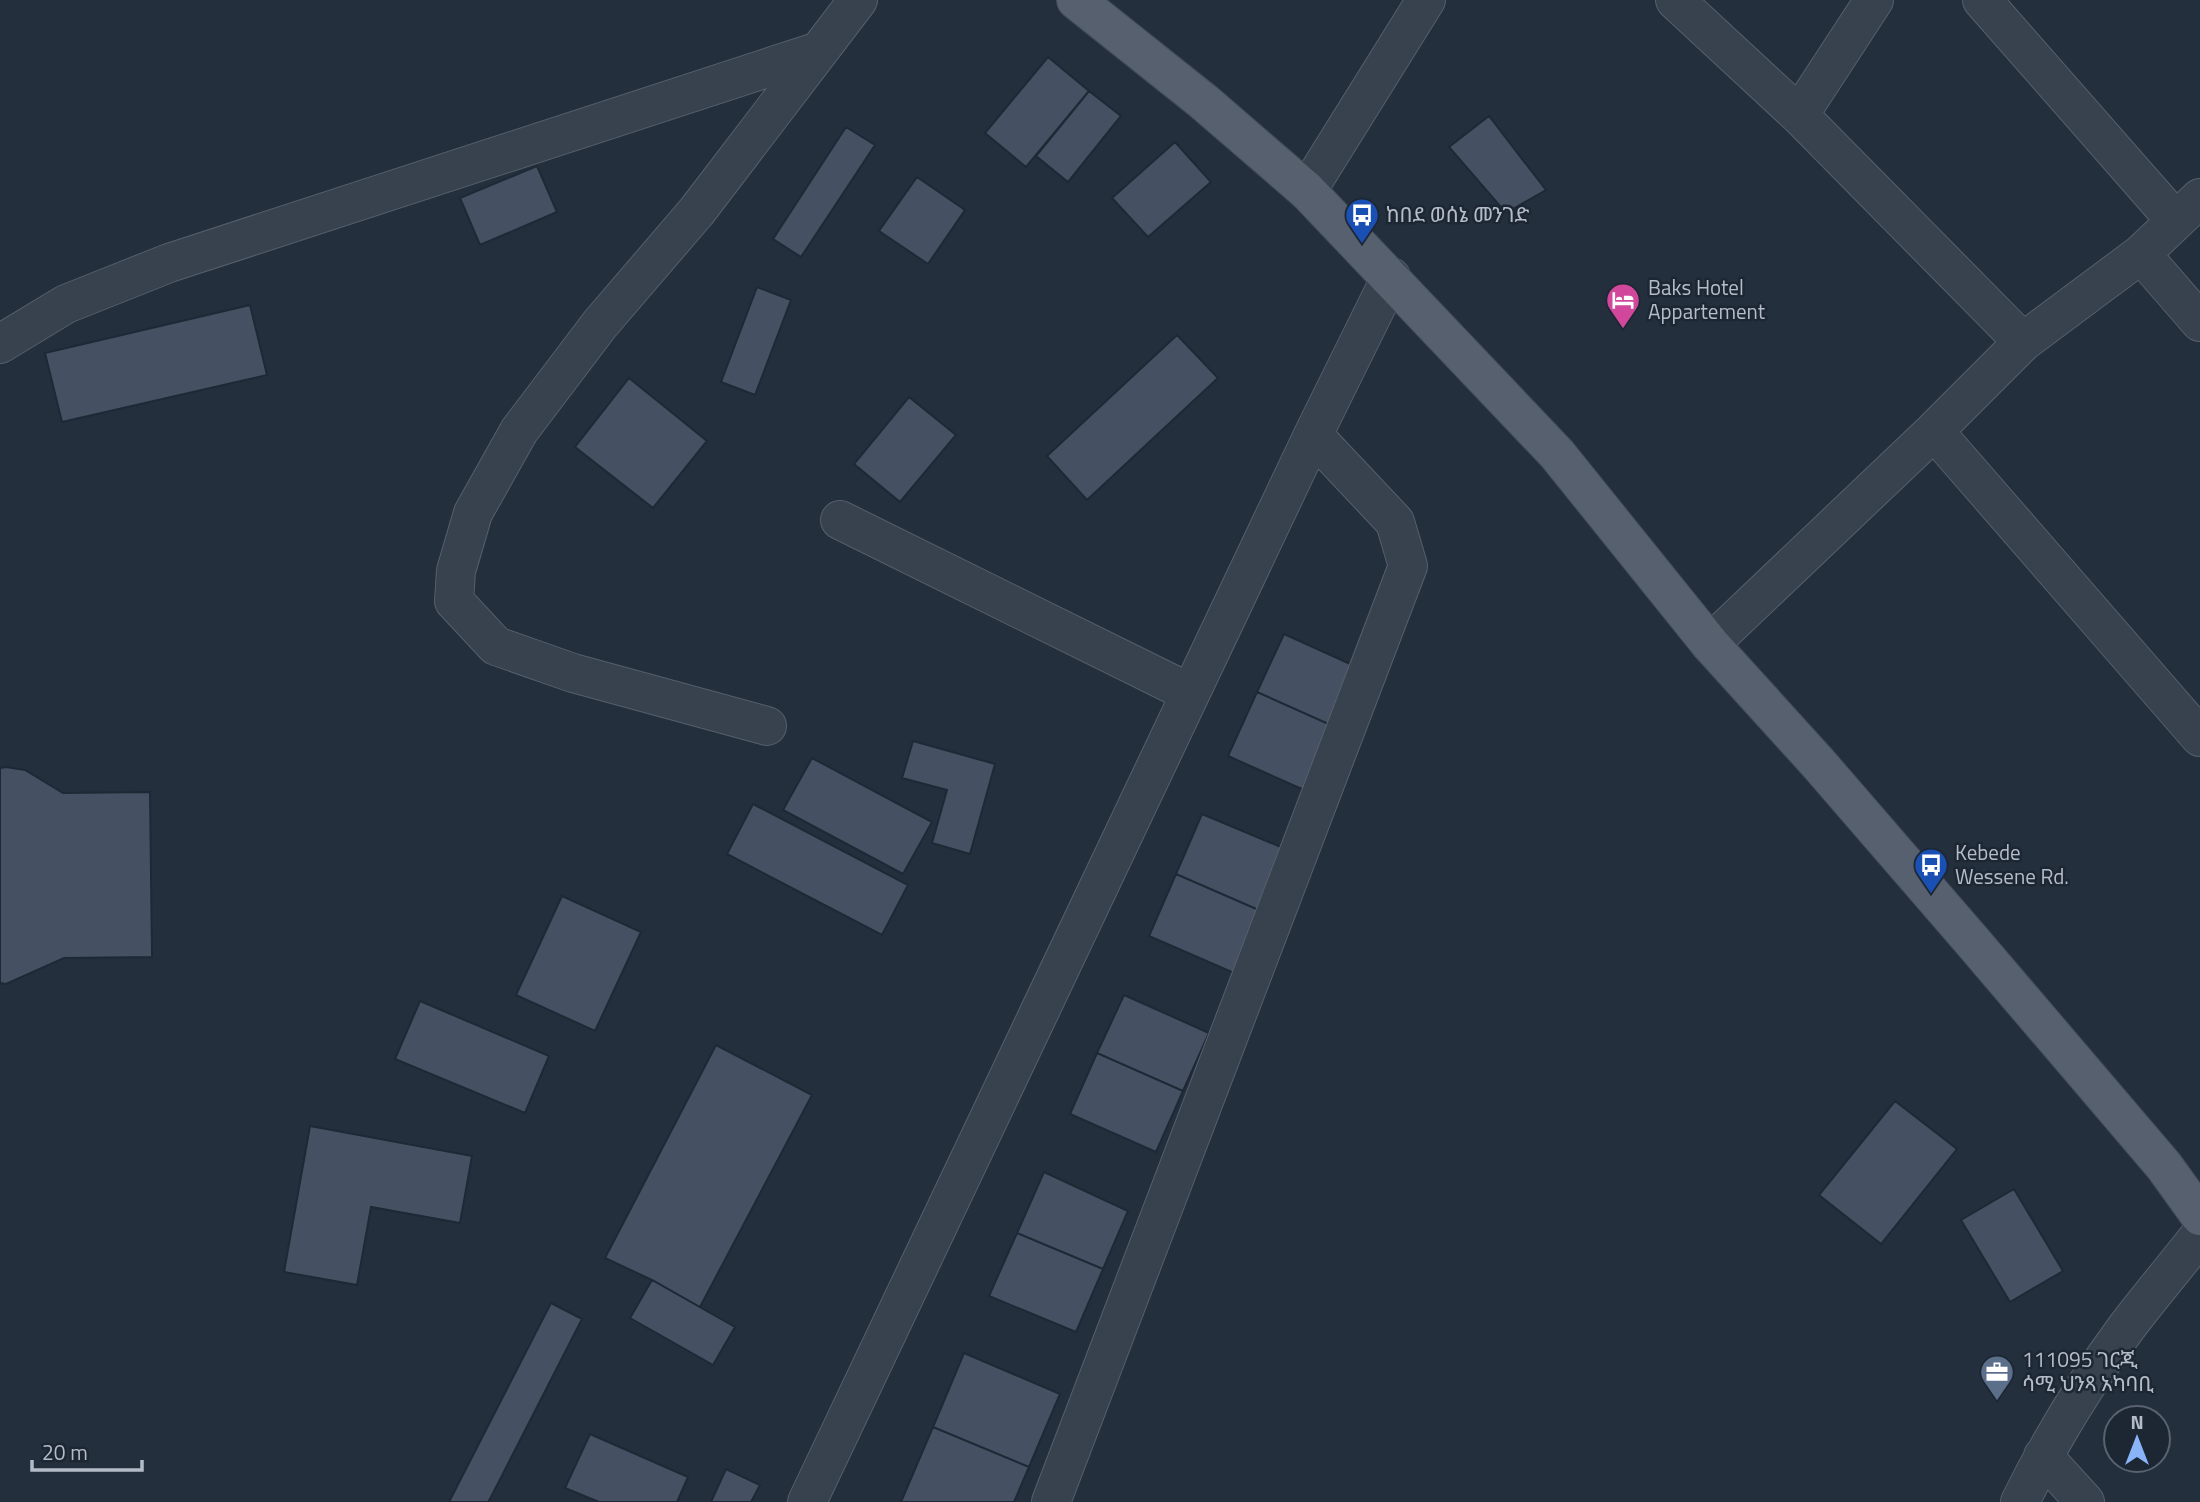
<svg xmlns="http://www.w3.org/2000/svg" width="2200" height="1502" viewBox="0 0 2200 1502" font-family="'Titillium Web','Noto Sans Ethiopic',sans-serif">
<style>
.building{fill:#455162;stroke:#1f2835;stroke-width:2}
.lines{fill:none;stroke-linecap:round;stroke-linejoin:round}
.minor-casing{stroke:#565f6c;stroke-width:40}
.major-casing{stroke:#414a57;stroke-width:40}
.minor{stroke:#38414e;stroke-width:38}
.major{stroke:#56606e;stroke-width:38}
.labels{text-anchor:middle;stroke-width:5;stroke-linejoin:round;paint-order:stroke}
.poi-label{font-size:21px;fill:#b4bcc9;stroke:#1d2633;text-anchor:start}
</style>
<rect width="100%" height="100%" fill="#242f3e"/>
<path class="building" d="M 1048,57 L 1089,91 L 1026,167 L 985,133 Z
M 1089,91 L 1121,116 L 1068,182 L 1036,156 Z
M 1489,116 L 1546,190 L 1506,213 L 1449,147 Z
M 846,127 L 875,145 L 801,257 L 773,239 Z
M 1175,142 L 1211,182 L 1148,237 L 1112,198 Z
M 537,166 L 557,212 L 480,245 L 460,198 Z
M 917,177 L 965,210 L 928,264 L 879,231 Z
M 757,287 L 791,300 L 755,395 L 721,382 Z
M 250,305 L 267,375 L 62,422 L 45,353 Z
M 1177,335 L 1218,378 L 1087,500 L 1047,456 Z
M 629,378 L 707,441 L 653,508 L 575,447 Z
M 909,397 L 956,435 L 900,502 L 854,464 Z
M 1284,634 L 1368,672 L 1342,730 L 1257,692 Z
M 1257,692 L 1342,730 L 1313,794 L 1228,756 Z
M 913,741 L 995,764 L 970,854 L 932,843 L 947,790 L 902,778 Z
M 812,758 L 932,822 L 903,874 L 783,810 Z
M 6,767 L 25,770 L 63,793 L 150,792 L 152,957 L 64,958 L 6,984 L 0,983 L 0,768 Z
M 753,804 L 908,885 L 882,935 L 727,854 Z
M 1202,814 L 1288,850 L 1261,911 L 1176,874 Z
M 1176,874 L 1261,911 L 1234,973 L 1149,936 Z
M 562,896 L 641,932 L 595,1031 L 516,995 Z
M 1124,995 L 1209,1033 L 1183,1091 L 1097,1053 Z
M 420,1001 L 549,1056 L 525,1113 L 395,1059 Z
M 716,1045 L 812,1095 L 700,1307 L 652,1280 L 605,1258 Z
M 1097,1053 L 1183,1091 L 1156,1152 L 1070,1114 Z
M 1895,1101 L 1957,1149 L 1881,1244 L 1819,1195 Z
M 310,1126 L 472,1156 L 460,1223 L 371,1207 L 357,1285 L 284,1272 Z
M 1044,1172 L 1128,1211 L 1103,1269 L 1017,1233 Z
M 2014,1189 L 2063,1271 L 2010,1302 L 1961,1220 Z
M 1017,1233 L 1103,1269 L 1076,1332 L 989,1296 Z
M 652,1280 L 735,1327 L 713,1365 L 630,1318 Z
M 551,1303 L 582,1319 L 491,1497 L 488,1502 L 449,1502 Z
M 964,1353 L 1060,1394 L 1029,1467 L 933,1427 Z
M 933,1427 L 1029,1467 L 1014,1502 L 901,1502 Z
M 590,1434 L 688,1477 L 677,1502 L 599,1502 L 565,1488 Z
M 726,1469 L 760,1485 L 751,1502 L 711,1502 Z"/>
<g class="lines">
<g class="minor-casing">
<path id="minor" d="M 1675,0 L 1799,115 L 2023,342
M 1982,0 L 2175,220
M 1799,115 L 1874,0
M 1307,191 L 1426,0
M 2141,254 L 2200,322
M 0,344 L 66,304 L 169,263 L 819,51
M 1934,431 L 2200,737
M 840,520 L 1190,693
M 1710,644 L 1934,431 L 2023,342 L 2141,254 L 2200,198
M 767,726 L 573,673 L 496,646 L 454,601 L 456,571 L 473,513 L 519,431 L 600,324 L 697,211 L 858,0
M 2043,1456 L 2085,1502
M 807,1502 L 1313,435 L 1391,277
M 1051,1502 L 1408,566 L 1395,522 L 1313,435
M 2020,1502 C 2050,1441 2086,1382 2126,1328 C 2150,1296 2176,1266 2200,1235"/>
</g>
<g class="major-casing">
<path id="major" d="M 1076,0 L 1204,102 L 1307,191 L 1557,454 L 1710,644 L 1818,763 L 1972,941 L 2164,1166 L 2200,1216"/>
</g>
<use href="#minor" class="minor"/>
<use href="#major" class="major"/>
</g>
<defs>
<g id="bus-pin" transform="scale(1.75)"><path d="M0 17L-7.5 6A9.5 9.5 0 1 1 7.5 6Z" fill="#1a4fb4" stroke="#1d2633"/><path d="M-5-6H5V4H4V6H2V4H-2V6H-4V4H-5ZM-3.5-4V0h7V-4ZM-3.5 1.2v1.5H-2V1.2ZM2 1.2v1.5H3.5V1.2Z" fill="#fff"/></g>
<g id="hotel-pin" transform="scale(1.75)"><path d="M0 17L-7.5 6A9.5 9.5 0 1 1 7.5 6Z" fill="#d1479c" stroke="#1d2633"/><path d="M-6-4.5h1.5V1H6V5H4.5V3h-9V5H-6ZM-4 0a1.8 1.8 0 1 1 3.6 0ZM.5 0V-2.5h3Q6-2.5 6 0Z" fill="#fff"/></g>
<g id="office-pin" transform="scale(1.75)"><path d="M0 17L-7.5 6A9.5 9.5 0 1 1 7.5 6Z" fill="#5c6f8a" stroke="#1d2633"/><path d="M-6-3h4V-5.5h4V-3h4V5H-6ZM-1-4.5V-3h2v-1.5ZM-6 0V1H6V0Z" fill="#fff"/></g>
</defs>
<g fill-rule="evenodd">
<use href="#bus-pin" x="1362" y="215"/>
<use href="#hotel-pin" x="1623" y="300"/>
<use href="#bus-pin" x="1931" y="865"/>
<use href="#office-pin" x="1997" y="1372"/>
</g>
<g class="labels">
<g class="poi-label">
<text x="1386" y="222">ከበደ ወሰኔ መንገድ</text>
<text x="1648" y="295">Baks Hotel<tspan x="1648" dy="24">Appartement</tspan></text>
<text x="1955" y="860">Kebede<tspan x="1955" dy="24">Wessene Rd.</tspan></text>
<text x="2022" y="1367">111095 ገርጂ<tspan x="2022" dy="24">ሳሚ ህንጻ አካባቢ</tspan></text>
</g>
</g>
<g transform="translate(2137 1439)"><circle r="33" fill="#1d2633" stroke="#59626f" stroke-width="2"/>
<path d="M0-5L12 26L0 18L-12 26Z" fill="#8ab4f8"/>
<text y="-10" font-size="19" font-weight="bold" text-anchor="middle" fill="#b4bcc9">N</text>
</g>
<path d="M32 1460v10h110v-10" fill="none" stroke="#b4bcc9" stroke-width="3.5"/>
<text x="42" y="1460" font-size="21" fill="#b4bcc9" stroke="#1d2633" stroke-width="5" paint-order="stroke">20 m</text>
</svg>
